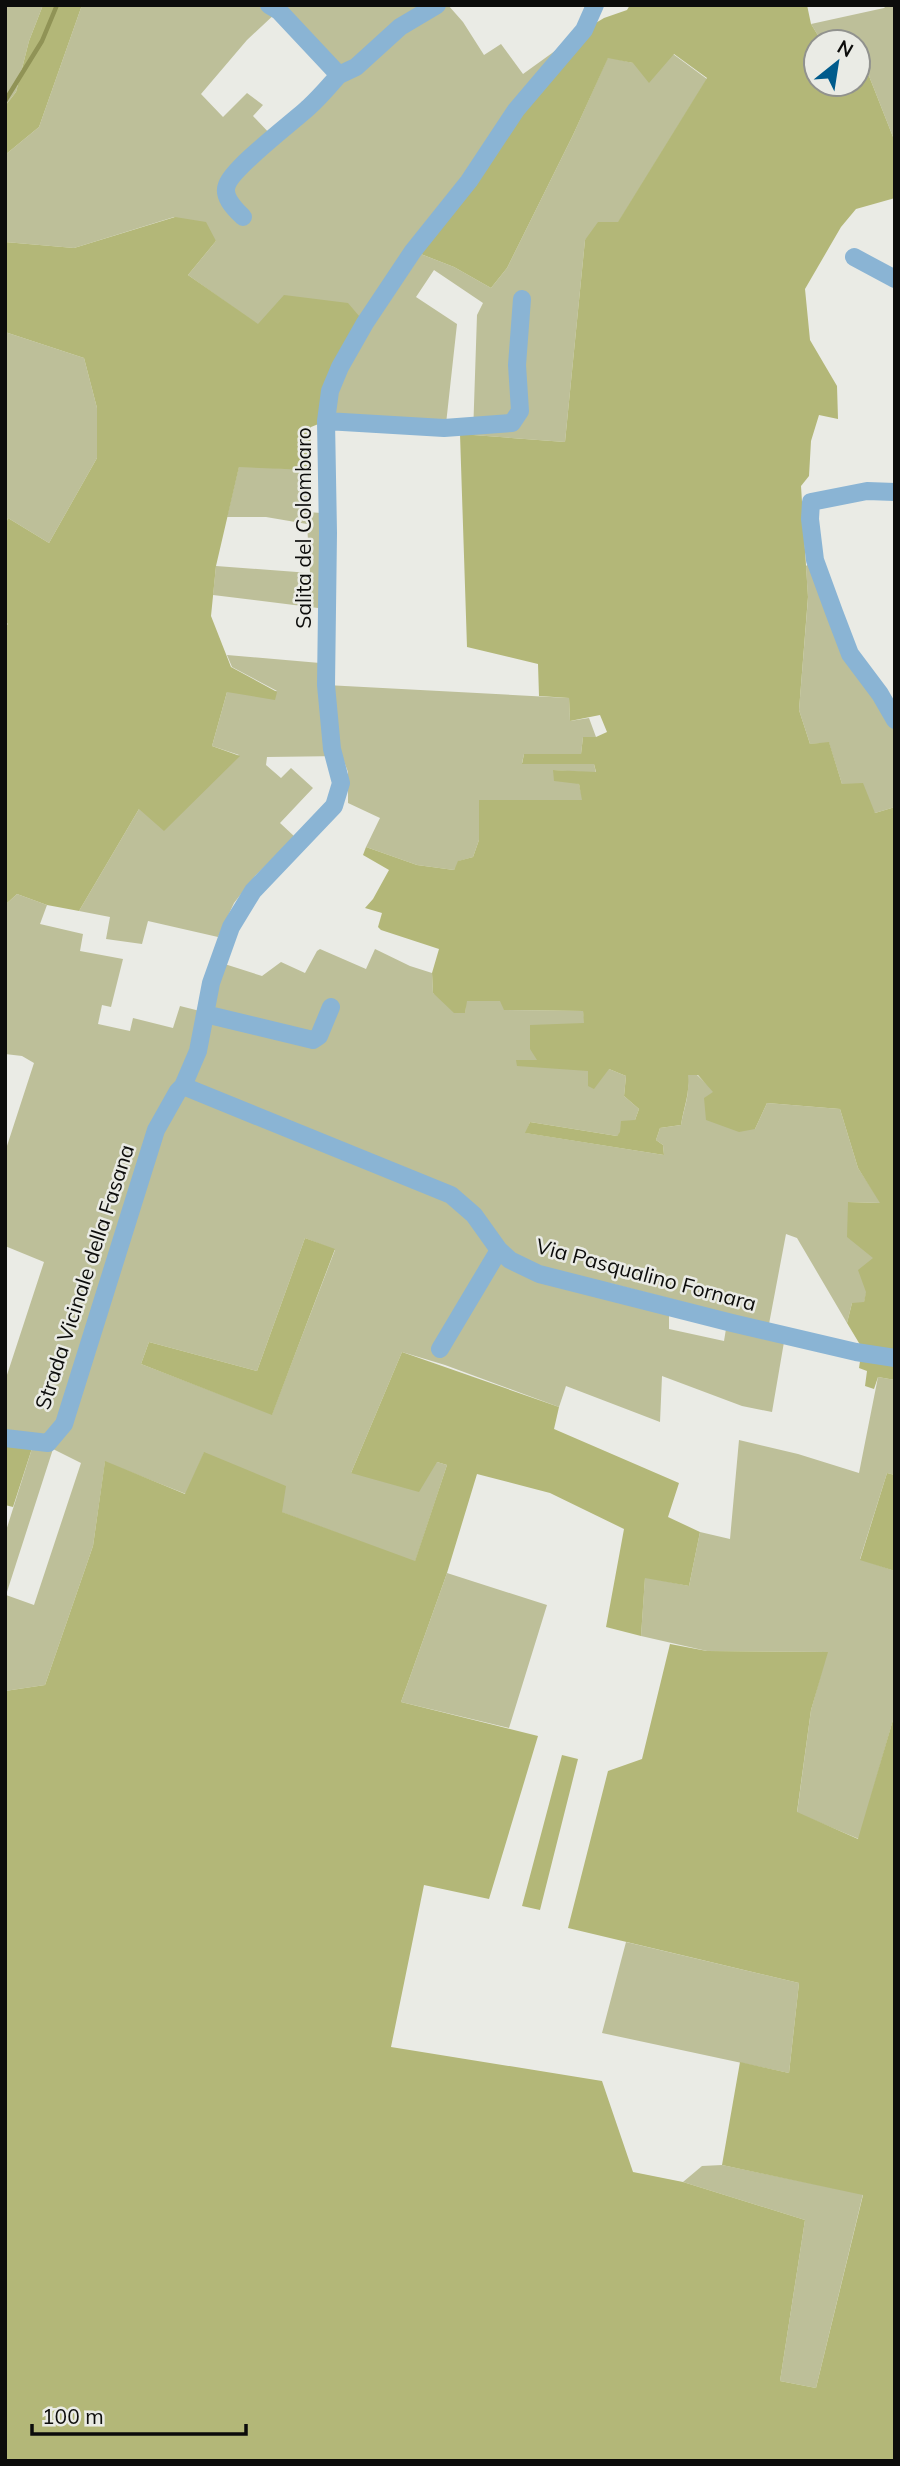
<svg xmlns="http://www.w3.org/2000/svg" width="900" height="2466" viewBox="0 0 900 2466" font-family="Mulish,sans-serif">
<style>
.green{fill:#bdbf99;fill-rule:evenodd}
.forest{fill:#b3b778}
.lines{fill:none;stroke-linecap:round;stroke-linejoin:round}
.stream{stroke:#909356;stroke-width:4.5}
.street{stroke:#8ab4d4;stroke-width:18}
.labels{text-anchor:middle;stroke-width:5;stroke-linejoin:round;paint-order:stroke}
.street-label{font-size:21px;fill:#0c0c0b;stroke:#eaebe5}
</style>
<rect width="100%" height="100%" fill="#eaebe5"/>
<path class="green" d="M 5,5 L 43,5 L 29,41 L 16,92 L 5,106 Z
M 82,5 L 448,5 L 463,22 L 484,55 L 501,44 L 523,74 L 584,30 L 413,251 L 454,267 L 491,288 L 507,268 L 573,135 L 608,57 L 633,63 L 673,54 L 707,79 L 618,223 L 585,240 L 565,442 L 473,435 L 477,315 L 483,303 L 434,270 L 416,297 L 457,324 L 445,433 L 334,426 L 258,325 L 188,275 L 216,241 L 174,217 L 74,248 L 5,242 L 5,155 L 39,127 ZM 278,11 L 339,75 L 273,137 L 253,116 L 263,105 L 247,93 L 223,117 L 201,94 L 247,40 Z
M 887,5 L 895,5 L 895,142 L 869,76 L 858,71 L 858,42 L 822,42 L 811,24 L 884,8 Z
M 5,332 L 84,358 L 97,408 L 97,458 L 49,543 L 8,518 L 5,526 Z
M 239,466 L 309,470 L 308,512 L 321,513 L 326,685 L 569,698 L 570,721 L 589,718 L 596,737 L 583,737 L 581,754 L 524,754 L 522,763 L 594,764 L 596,773 L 553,770 L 579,784 L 583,800 L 480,800 L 479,840 L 473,857 L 459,861 L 454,870 L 417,865 L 366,847 L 380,818 L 348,803 L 348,772 L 342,756 L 267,757 L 266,765 L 281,778 L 291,768 L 313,788 L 280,823 L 295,837 L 255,876 L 234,903 L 218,937 L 148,921 L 142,944 L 106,939 L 110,917 L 79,911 L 139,809 L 239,755 L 212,746 L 227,692 L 277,691 L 232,667 L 227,655 L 320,663 L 318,608 L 213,595 L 216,566 L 310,573 L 307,524 L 266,517 L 227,517 Z
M 811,562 L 895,729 L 895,807 L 875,813 L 842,784 L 829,743 L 810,744 L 799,710 L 808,598 L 806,566 Z
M 17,894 L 47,905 L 40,924 L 83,934 L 80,951 L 123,959 L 111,1007 L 102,1005 L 98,1024 L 130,1031 L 133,1018 L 173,1028 L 180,1006 L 200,1011 L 212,960 L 262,976 L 281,962 L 305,973 L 317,951 L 320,949 L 366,969 L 375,949 L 410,966 L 432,973 L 433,993 L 465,1013 L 466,1001 L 501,1001 L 505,1010 L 583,1011 L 585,1023 L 609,1069 L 626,1076 L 624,1096 L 639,1109 L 635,1120 L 617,1136 L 530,1122 L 526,1133 L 664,1155 L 663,1145 L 656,1140 L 660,1128 L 681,1125 C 684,1107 691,1092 687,1075 L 697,1075 L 755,1129 L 767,1103 L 840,1109 L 858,1168 L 881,1203 L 848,1202 L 874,1258 L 864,1303 L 852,1303 L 847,1323 L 797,1238 L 786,1234 L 769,1324 L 609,1283 L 669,1311 L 669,1329 L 724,1341 L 726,1329 L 784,1342 L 772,1412 L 742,1406 L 662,1376 L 660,1422 L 566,1386 L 559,1407 L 445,1365 L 402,1352 L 351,1473 L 437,1462 L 447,1465 L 415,1562 L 281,1512 L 204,1453 L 186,1494 L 105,1462 L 93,1546 L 45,1685 L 5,1691 L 5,1534 L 35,1439 L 5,1432 L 5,1381 L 44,1262 L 5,1246 L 5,1152 L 34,1063 L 22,1056 L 5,1054 L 5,905 ZM 305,1238 L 335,1250 L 272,1414 L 141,1364 L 149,1342 L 257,1371 ZM 53,1449 L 81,1463 L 34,1605 L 6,1595 Z
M 878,1377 L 895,1380 L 895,1475 L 887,1473 L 860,1559 L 895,1571 L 895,1713 L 859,1839 L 797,1813 L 811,1710 L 827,1652 L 707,1651 L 641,1636 L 645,1577 L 689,1586 L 700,1532 L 730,1539 L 739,1440 L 798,1454 L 859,1473 Z
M 447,1573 L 547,1605 L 509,1728 L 401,1702 Z
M 626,1942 L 799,1983 L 789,2073 L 602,2033 Z
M 722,2165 L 863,2194 L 816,2388 L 780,2381 L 805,2220 L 683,2182 L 702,2166 Z"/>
<path class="forest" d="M 43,5 L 82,5 L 39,127 L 5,155 L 5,106 L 16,92 L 29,41 Z
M 630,5 L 807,5 L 811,24 L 822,42 L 816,42 L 816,84 L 858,84 L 858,71 L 869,76 L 895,142 L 895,198 L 856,209 L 841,227 L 805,289 L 810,340 L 837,386 L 838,419 L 819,415 L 811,441 L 809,476 L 801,486 L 808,597 L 799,710 L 810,744 L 829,742 L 842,784 L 863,783 L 875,813 L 895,807 L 895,1380 L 878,1377 L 874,1389 L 865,1386 L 867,1371 L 859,1368 L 862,1348 L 847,1323 L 852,1303 L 864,1302 L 866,1292 L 858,1270 L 873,1258 L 847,1237 L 848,1202 L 880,1203 L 858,1168 L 840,1109 L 767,1103 L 755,1129 L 739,1132 L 706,1120 L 704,1098 L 713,1092 L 698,1075 L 688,1075 C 690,1094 684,1106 681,1125 L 660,1128 L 656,1140 L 663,1145 L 664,1155 L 525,1133 L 530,1122 L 617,1136 L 620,1132 L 621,1121 L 635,1120 L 639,1109 L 624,1096 L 626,1076 L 609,1069 L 594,1089 L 588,1086 L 588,1071 L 517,1066 L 516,1060 L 537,1060 L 530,1049 L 530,1025 L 584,1023 L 583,1011 L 504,1010 L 500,1001 L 467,1001 L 465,1013 L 454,1013 L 433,993 L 432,973 L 439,949 L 381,930 L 378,927 L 382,913 L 365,908 L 373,899 L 389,870 L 363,855 L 366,847 L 417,865 L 454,870 L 458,861 L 473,857 L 479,840 L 479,800 L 582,800 L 579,784 L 554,781 L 553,770 L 596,772 L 594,764 L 522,764 L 524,754 L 581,754 L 583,737 L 596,737 L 607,732 L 600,715 L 570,721 L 569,698 L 539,696 L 538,664 L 467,647 L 460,434 L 565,442 L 585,240 L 598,222 L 618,222 L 707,78 L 674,54 L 649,83 L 633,63 L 608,58 L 573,135 L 507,268 L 491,288 L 454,267 L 413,251 L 584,30 L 604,18 L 627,10 Z
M 175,217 L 206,222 L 216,241 L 188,275 L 258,324 L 284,295 L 348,303 L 365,323 L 326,421 L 311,427 L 309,470 L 239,467 L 216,566 L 211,616 L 231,667 L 277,692 L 275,700 L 227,692 L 212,746 L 240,756 L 164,831 L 139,809 L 79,911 L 47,905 L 17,894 L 5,905 L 5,626 L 8,624 L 5,622 L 5,526 L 8,518 L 49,543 L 97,458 L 97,408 L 84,358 L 5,332 L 5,242 L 74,248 Z
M 305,1238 L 335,1249 L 272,1415 L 141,1364 L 149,1342 L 257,1371 Z
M 402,1352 L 559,1407 L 554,1429 L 679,1483 L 668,1517 L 700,1532 L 689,1586 L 645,1578 L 641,1636 L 606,1627 L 624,1529 L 550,1493 L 477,1474 L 447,1573 L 401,1702 L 538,1736 L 489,1899 L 424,1885 L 391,2047 L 602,2081 L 633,2172 L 683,2182 L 805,2220 L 780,2381 L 816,2388 L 863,2195 L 722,2165 L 740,2062 L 789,2073 L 799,1983 L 568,1928 L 608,1771 L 642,1759 L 670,1644 L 707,1651 L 828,1652 L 811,1710 L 797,1812 L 858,1839 L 895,1713 L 895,2461 L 5,2461 L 5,1691 L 45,1685 L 93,1546 L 105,1461 L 185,1494 L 204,1452 L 286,1486 L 282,1512 L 415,1561 L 447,1465 L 437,1462 L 419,1492 L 351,1473 Z
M 5,1432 L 35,1439 L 13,1507 L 5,1505 Z
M 887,1473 L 895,1475 L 895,1571 L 860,1560 Z
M 562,1755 L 578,1759 L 540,1910 L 522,1906 Z"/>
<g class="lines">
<path class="stream" d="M 5,101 L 42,41 L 57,5"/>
<path class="street" d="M 269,5 L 279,11 L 339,75 L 356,67 L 400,27 L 437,5
M 243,217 C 235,209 222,197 227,185 C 233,167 293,122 309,107 C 320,97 329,86 339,75
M 854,257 L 895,279
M 326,421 L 444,428 L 512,423 L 520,411 L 517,365 L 522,299
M 895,492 L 867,491 L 811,502 L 810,519 L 815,560 L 834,612 L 850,654 L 880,694 L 895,720
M 205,1014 L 313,1040 L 319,1036 L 331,1007
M 183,1086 L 451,1195 L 474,1215 L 499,1250 L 510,1260 L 539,1274 L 732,1323 L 856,1352 L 895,1358
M 440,1349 L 499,1250
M 5,1438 L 48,1443 L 64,1424 L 156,1130 L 178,1091 L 183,1086 L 198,1051 L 211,983 L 231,927 L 253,891 L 334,806 L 341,783 L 332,749 L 326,685 L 328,533 L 326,421 L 330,391 L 340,367 L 365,323 L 413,251 L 469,181 L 516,110 L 584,30 L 595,5"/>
</g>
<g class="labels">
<g class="street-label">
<text transform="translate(304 528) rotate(-90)" y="7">Salita del Colombaro</text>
<text transform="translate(646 1275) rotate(15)" y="7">Via Pasqualino Fornara</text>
<text transform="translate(85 1277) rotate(-72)" y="7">Strada Vicinale della Fasana</text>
</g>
</g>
<rect width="900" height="2466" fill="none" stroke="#0c0c0b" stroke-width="14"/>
<g transform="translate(837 63) rotate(30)"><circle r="33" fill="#eaebe5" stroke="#91928e" stroke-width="2"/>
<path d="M0-5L12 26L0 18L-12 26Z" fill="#005b8c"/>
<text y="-10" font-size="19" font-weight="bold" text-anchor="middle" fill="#0c0c0b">N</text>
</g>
<path d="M32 2424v10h214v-10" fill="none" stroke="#0c0c0b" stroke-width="3.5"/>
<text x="42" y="2424" font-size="21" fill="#0c0c0b" stroke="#eaebe5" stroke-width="5" paint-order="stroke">100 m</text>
</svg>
